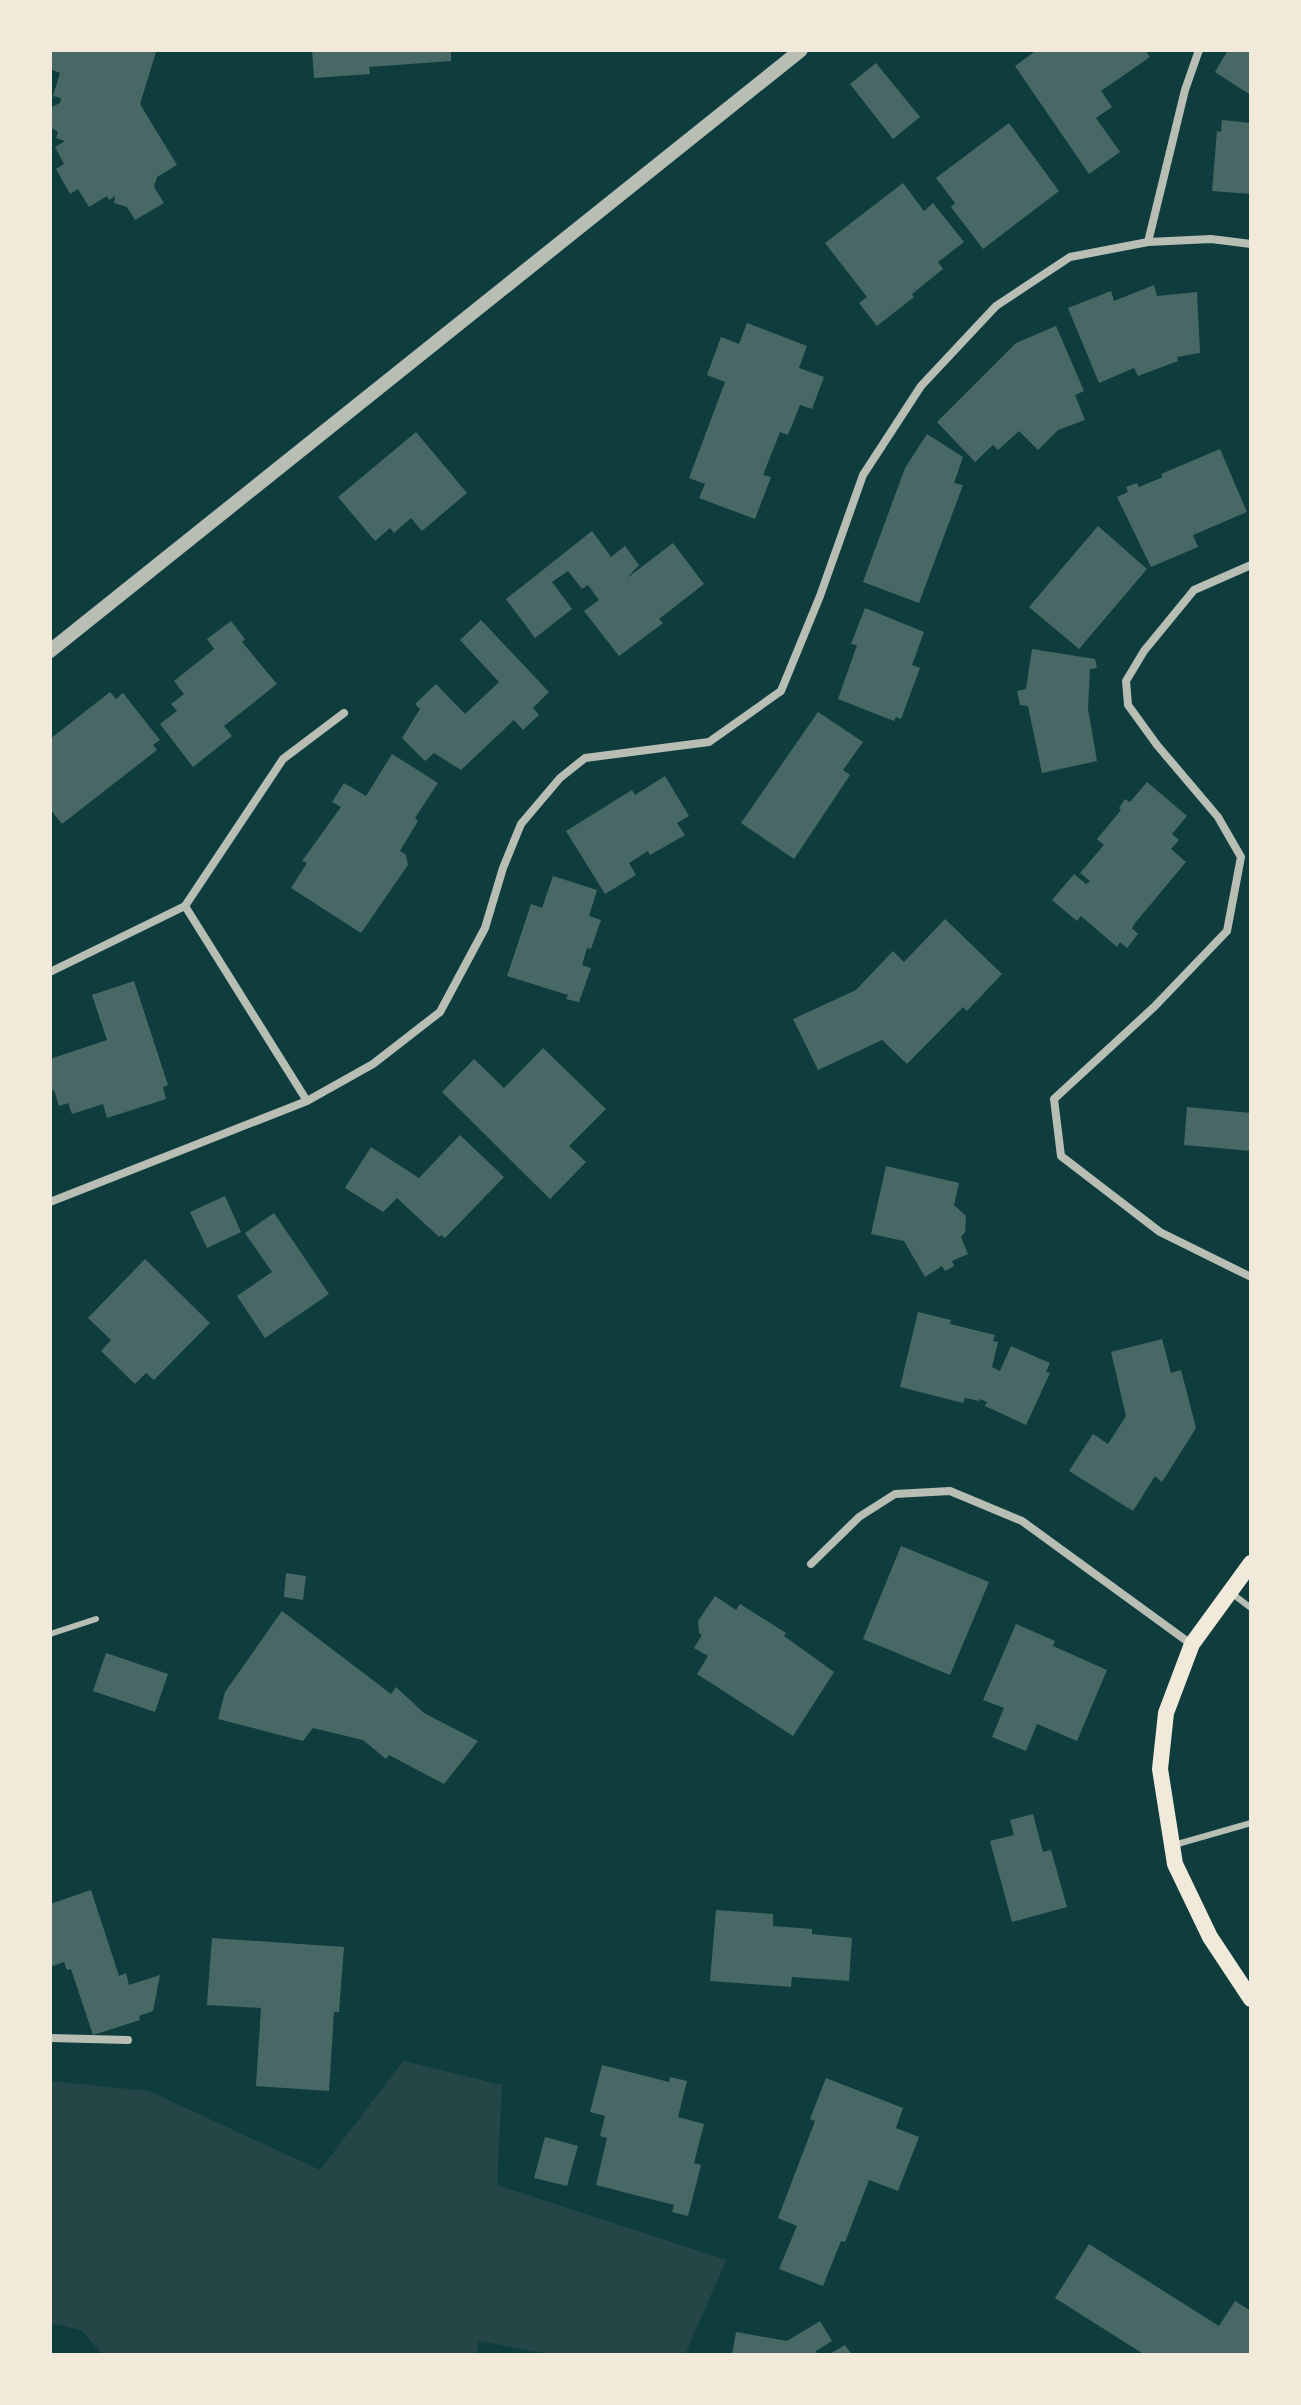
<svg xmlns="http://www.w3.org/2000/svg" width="1301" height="2405" viewBox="0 0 1301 2405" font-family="Jost,sans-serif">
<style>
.green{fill:#244646}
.building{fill:#486865}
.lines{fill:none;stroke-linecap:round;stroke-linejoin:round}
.service{stroke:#b8beb3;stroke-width:6}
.minor{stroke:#b8beb3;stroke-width:8}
.tertiary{stroke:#b8beb3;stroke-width:14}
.secondary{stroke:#f1e9da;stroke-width:16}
</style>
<rect width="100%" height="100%" fill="#0f3d3e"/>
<path class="green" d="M 403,2061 L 502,2085 L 497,2185 L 726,2260 L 685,2355 L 554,2355 L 479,2341 L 477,2355 L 103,2355 L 81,2330 L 50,2323 L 50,2081 L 149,2091 L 320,2170 Z"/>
<path class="building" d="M 50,50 L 156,52 L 140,104 L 177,165 L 157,177 L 154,187 L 164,203 L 135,220 L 127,207 L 114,203 L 115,196 L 109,200 L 107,196 L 89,207 L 78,189 L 70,194 L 56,169 L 64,164 L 55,147 L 65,141 L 56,138 L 58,132 L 50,127 L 50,108 L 60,103 L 61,98 L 53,96 L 60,73 L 50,69 Z
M 312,50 L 451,50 L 451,61 L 369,67 L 370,74 L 314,78 Z
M 1037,50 L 1145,50 L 1150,57 L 1101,91 L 1112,107 L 1096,118 L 1120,152 L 1089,174 L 1015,66 Z
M 1228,50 L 1251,51 L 1249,94 L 1215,72 Z
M 876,63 L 920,117 L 893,139 L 850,84 Z
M 1222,120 L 1251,123 L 1251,194 L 1212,191 L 1217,131 L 1221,132 Z
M 1009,123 L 1059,191 L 983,249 L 951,207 L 955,203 L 936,178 Z
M 903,183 L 924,211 L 933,203 L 964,242 L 938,262 L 943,269 L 912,294 L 914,297 L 877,326 L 859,303 L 867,297 L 825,243 Z
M 1154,285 L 1157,296 L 1197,292 L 1200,353 L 1177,357 L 1178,361 L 1138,376 L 1134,368 L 1099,383 L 1068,308 L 1111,291 L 1114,301 Z
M 747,323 L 807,346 L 799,368 L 824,377 L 812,409 L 800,405 L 788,435 L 780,432 L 763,475 L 771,477 L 755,519 L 699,498 L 705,484 L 689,478 L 725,382 L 707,375 L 721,337 L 739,344 Z
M 1056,326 L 1084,391 L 1075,395 L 1085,420 L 1058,430 L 1038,450 L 1019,431 L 998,450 L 993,445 L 975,462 L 937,422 L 1016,343 Z
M 416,432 L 467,493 L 422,531 L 411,518 L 394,533 L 390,528 L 375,541 L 338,497 Z
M 927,434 L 963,457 L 954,483 L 963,485 L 919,603 L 863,582 L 905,468 Z
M 1220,449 L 1247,512 L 1193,535 L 1198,547 L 1151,567 L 1117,497 L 1128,492 L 1126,487 L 1137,483 L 1139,487 L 1163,477 L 1161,474 Z
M 1098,526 L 1147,569 L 1079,649 L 1029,607 Z
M 592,531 L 611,557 L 625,546 L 639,565 L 627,578 L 673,543 L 704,584 L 659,619 L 663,623 L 619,656 L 584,611 L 599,600 L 588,585 L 582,589 L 568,571 L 552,582 L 572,609 L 535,638 L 506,599 Z
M 865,608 L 924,632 L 912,665 L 920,668 L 901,719 L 896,717 L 894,721 L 838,699 L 857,645 L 851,644 Z
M 481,620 L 549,692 L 533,708 L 539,715 L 523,730 L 514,720 L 461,770 L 434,753 L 425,761 L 402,738 L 420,709 L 415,704 L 436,684 L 465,714 L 499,682 L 460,640 Z
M 231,621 L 245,639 L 242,642 L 277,684 L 224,726 L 232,736 L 193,767 L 160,724 L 177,711 L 171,704 L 184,694 L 174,681 L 214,649 L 207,639 Z
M 1032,649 L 1095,659 L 1097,668 L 1090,669 L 1088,709 L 1097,761 L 1042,773 L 1028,706 L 1020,705 L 1017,691 L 1026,689 Z
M 110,692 L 116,699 L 123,693 L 160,740 L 153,745 L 157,750 L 62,824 L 50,809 L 50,739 Z
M 818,712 L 863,742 L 843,770 L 850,775 L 794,859 L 741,823 Z
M 392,754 L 438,783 L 415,818 L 418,821 L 400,851 L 406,855 L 408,865 L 361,933 L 291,888 L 307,863 L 302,861 L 341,807 L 332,802 L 344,783 L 366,796 Z
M 665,776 L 689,816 L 677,823 L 685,835 L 650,855 L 648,851 L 629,863 L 636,875 L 605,894 L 566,831 L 632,790 L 635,795 Z
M 1147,782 L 1187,816 L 1172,834 L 1179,840 L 1171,849 L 1186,862 L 1135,923 L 1132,928 L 1138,934 L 1127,948 L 1120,942 L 1117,947 L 1081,916 L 1077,921 L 1052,900 L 1074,874 L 1086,884 L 1090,881 L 1080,873 L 1104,845 L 1097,839 L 1121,810 L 1119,808 L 1125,799 L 1130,802 Z
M 553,876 L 597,890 L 589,916 L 601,920 L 591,949 L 587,948 L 582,965 L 591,968 L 579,1002 L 566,999 L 568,995 L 507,976 L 531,904 L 542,908 Z
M 945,919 L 1002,974 L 967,1011 L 963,1007 L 907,1064 L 882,1040 L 818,1070 L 793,1019 L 856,990 L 893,951 L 904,962 Z
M 134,981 L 168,1085 L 163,1087 L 166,1099 L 107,1118 L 103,1104 L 72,1114 L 68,1103 L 59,1106 L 54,1090 L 50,1091 L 50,1059 L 107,1040 L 92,995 Z
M 543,1048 L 606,1109 L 569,1146 L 586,1162 L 550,1199 L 442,1092 L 474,1059 L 504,1088 Z
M 1187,1107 L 1251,1113 L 1251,1151 L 1184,1145 Z
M 460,1135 L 504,1177 L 445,1238 L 441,1235 L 439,1237 L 397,1198 L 383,1212 L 345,1188 L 371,1147 L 419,1178 Z
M 886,1166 L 959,1183 L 954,1205 L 966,1216 L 965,1232 L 961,1237 L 968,1254 L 952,1261 L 954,1266 L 945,1271 L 942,1266 L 925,1277 L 904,1241 L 871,1234 Z
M 225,1196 L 241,1232 L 207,1248 L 190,1212 Z
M 274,1213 L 329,1294 L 265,1338 L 237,1296 L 272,1272 L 245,1233 Z
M 145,1259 L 210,1323 L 154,1380 L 146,1373 L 135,1384 L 101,1351 L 111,1340 L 88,1318 Z
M 918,1312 L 951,1320 L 950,1324 L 995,1335 L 993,1341 L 998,1342 L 992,1367 L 1000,1371 L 1011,1346 L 1050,1363 L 1046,1372 L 1050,1373 L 1026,1425 L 985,1406 L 987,1402 L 980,1399 L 979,1401 L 965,1398 L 963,1403 L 900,1387 Z
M 1162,1339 L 1171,1373 L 1181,1370 L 1196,1428 L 1162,1482 L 1155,1476 L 1133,1511 L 1069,1471 L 1093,1434 L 1108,1444 L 1126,1416 L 1111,1352 Z
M 901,1546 L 989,1582 L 950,1675 L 863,1639 Z
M 286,1573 L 306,1576 L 303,1600 L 284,1597 Z
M 715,1596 L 736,1610 L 740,1604 L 786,1633 L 784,1636 L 834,1672 L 793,1736 L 697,1674 L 708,1656 L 694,1648 L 702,1635 L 699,1633 L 698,1621 Z
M 282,1611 L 391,1694 L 396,1687 L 424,1713 L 478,1741 L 444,1784 L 389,1755 L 386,1759 L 363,1740 L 313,1728 L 303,1741 L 218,1719 L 225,1692 Z
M 1016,1624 L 1055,1641 L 1053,1646 L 1107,1670 L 1077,1741 L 1037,1724 L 1026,1751 L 992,1737 L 1004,1708 L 983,1700 Z
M 106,1653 L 168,1674 L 155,1712 L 93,1691 Z
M 1033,1814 L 1043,1852 L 1051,1850 L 1067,1907 L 1012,1922 L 990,1841 L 1014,1835 L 1010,1820 Z
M 91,1890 L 119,1976 L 126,1973 L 129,1985 L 160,1975 L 153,2011 L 139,2016 L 140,2020 L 93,2035 L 71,1969 L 67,1970 L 64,1962 L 50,1967 L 50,1904 Z
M 716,1910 L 773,1914 L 773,1926 L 812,1929 L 812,1934 L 852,1938 L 849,1981 L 792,1977 L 791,1987 L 710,1981 Z
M 212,1938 L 344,1947 L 339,2012 L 334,2012 L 329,2091 L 256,2086 L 261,2008 L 207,2005 Z
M 602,2065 L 669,2082 L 670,2077 L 687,2081 L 678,2117 L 704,2124 L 694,2163 L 701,2165 L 688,2216 L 672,2212 L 674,2205 L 596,2185 L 607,2138 L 600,2136 L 605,2116 L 590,2112 Z
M 826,2078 L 903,2108 L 896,2128 L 919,2137 L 898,2191 L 869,2180 L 845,2242 L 841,2241 L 823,2286 L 779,2269 L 797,2226 L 778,2218 L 815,2121 L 810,2119 Z
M 545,2137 L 578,2146 L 567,2186 L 534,2178 Z
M 1089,2244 L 1219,2326 L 1235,2301 L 1251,2311 L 1251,2355 L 1145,2355 L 1055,2298 Z
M 820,2321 L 832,2341 L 816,2351 L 818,2355 L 732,2355 L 736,2332 L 787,2341 Z
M 845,2345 L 852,2355 L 828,2355 Z"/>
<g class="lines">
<path class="service" d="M 1230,1592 L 1251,1608
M 50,1634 L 96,1619
M 1174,1845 L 1251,1823"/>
<path class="minor" d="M 1148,242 L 1185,90 L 1199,50
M 1251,565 L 1194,590 L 1144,651 L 1126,681 L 1128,705 L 1157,745 L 1218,817 L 1241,857 L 1227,931 L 1154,1007 L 1054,1099 L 1061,1156 L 1160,1232 L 1251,1277
M 185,906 L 307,1101
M 50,972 L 185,906 L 283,759 L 344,713
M 50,1202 L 307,1101 L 373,1064 L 440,1012 L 485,928 L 503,868 L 521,824 L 560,778 L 585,758 L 709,742 L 781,691 L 820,596 L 863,475 L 921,386 L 996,306 L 1070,257 L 1148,242 L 1211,239 L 1251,244
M 811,1564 L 859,1517 L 895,1494 L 950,1491 L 1022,1521 L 1191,1644
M 50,2038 L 128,2040"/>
<path class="tertiary" d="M 50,651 L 801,50"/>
<path class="secondary" d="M 1251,1563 L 1192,1644 L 1166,1713 L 1160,1769 L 1175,1864 L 1210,1937 L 1251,1999"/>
</g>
<rect width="1301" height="2405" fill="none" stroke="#f1e9da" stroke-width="104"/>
</svg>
